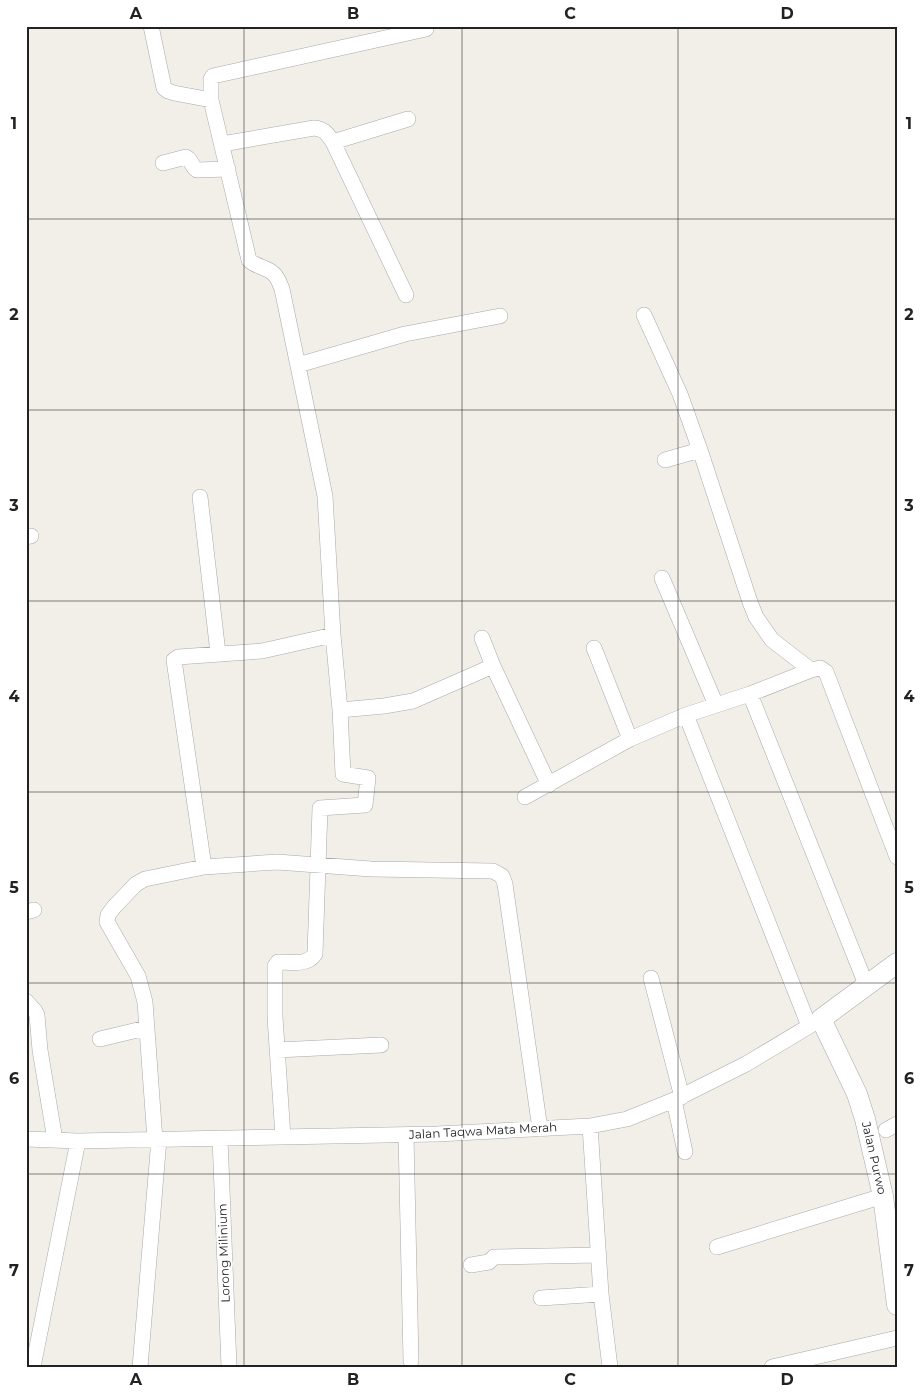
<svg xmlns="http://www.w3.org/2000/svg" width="923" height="1393" viewBox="0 0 923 1393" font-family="Montserrat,sans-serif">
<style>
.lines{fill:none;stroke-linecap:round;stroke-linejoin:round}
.minor-casing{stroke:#a9a9a9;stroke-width:16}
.tertiary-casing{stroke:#a9a9a9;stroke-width:21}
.minor{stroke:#fff;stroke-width:15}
.tertiary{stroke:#fff;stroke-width:20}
.grid{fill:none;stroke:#222;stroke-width:1;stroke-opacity:0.55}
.labels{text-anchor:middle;stroke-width:4;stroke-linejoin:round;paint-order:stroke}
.street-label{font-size:12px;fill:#222;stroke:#fff}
.neatline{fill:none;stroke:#222;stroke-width:2}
.grid-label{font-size:16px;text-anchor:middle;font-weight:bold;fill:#222}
</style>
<rect width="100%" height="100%" fill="#f2efe9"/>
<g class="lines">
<g class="minor-casing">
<path id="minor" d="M 151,26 L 164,88 L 168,91 L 174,93 L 211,100 L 249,260 C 256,267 267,267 274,274 C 278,278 280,284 282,289 L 325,496 L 333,635 L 340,710 L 343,774 L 368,778 L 365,805 L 320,808 L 315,954 C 307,966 291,962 278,962 L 275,966 L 275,1017 L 283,1137
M 211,100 L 211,79 L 213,76 L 426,29
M 333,142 L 408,119
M 222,144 L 314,128 C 325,129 327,134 333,142 L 406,295
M 163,163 L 186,157 C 192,159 191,167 197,170 L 228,169
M 644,315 L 680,394 L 700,450 L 750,602 L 756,617 L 772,640 L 811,670
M 298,365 L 405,334 L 500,316
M 665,460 L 700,450
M 200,497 L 218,653
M 26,537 L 31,536
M 662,578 L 716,705
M 482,638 L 493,666
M 594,648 L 630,739
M 750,694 L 867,987
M 340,710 L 384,706 L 413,701 L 493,666 L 549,785
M 686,715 L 809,1026
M 525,797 L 630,739 L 686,715 L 750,694 L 811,670 L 820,668 L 826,672 L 897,857
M 204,867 L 174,660 L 178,657 L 262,651 L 333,635
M 26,912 L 34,910
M 651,978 L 682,1097
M 26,1001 L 35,1011 L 37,1015 L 40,1050 L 55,1140
M 100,1039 L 146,1028
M 277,1050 L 381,1045
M 674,1100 L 685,1152
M 590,1126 L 601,1294 L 610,1367
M 886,1130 L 897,1124
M 406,1135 L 411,1361
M 220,1138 L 229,1367
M 26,1139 L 78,1141 L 437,1134 L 590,1126 L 627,1119 L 674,1100 L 746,1064 L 821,1019
M 155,1140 L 145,1002 L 138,976 L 107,922 L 108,915 L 114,907 L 136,884 L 145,879 L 204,867 L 277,862 L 371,869 L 493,871 L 502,876 L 505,884 L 540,1129
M 717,1247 L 883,1196
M 471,1265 L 489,1262 L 494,1257 L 599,1255
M 541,1298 L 601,1294
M 33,1367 L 78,1141
M 140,1367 L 159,1139
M 772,1367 L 897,1338"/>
</g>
<g class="tertiary-casing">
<path id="tertiary" d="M 897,963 L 821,1019 L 857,1094 L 865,1119 L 883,1196 L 897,1305"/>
</g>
<use href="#minor" class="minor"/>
<use href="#tertiary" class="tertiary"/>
</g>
<path class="grid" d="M 244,26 L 244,1367M 462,26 L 462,1367M 678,26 L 678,1367M 26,219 L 897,219M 26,410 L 897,410M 26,601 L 897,601M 26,792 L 897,792M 26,983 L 897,983M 26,1174 L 897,1174"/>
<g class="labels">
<g class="street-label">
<text transform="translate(483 1131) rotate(-3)" y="4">Jalan Taqwa Mata Merah</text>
<text transform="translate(874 1158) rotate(77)" y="4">Jalan Purwo</text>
<text transform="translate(224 1253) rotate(-92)" y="4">Lorong Milinium</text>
</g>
</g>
<rect width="923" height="1393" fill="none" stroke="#ffffff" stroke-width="55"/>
<rect x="28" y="28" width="868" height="1338" class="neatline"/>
<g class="grid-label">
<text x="136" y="19">A</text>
<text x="353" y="19">B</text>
<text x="570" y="19">C</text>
<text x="787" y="19">D</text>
<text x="14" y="129">1</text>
<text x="909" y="129">1</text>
<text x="14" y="320">2</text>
<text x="909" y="320">2</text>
<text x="14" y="511">3</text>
<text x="909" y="511">3</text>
<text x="14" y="702">4</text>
<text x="909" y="702">4</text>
<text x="14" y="893">5</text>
<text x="909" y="893">5</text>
<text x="14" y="1084">6</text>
<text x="909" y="1084">6</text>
<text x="14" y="1276">7</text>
<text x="909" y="1276">7</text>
<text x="136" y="1385">A</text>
<text x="353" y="1385">B</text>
<text x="570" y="1385">C</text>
<text x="787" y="1385">D</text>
</g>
</svg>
